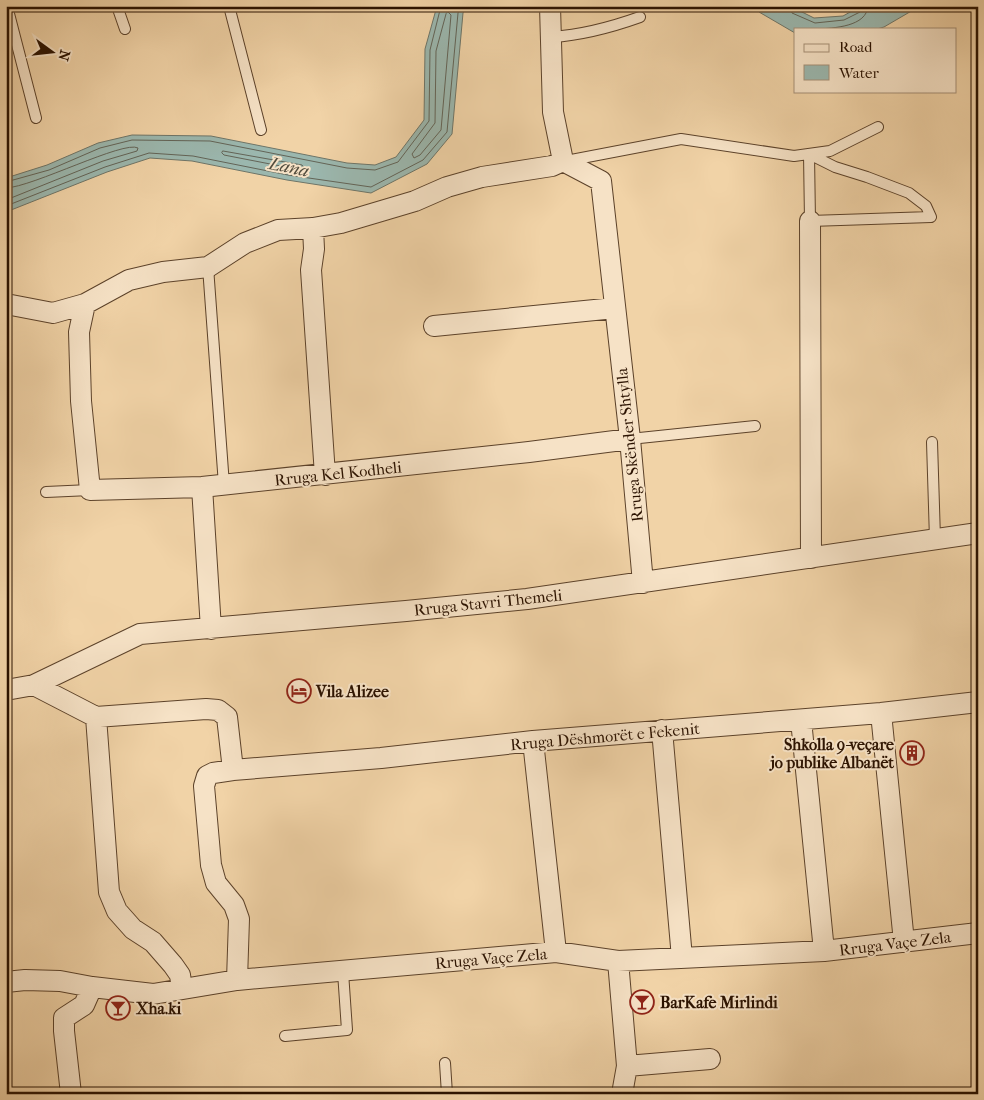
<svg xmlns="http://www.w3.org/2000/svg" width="984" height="1100" viewBox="0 0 984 1100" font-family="'IM FELL French Canon',serif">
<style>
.water{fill:#9bb7ae;stroke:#6e7568}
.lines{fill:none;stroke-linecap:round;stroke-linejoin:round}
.shore{stroke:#636457;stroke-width:1}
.lane-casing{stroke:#5c422a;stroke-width:12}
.street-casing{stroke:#5c422a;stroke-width:22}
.lane{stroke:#f6e2c6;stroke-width:10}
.street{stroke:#f6e2c6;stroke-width:20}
.labels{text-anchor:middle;stroke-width:4;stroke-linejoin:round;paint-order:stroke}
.street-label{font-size:16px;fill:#2b1200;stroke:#f6e2c6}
.poi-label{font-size:16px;font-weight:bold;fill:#2b1200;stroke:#f6e2c6;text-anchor:start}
.water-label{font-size:18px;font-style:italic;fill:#524c3d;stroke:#f6e2c6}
</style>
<rect width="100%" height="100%" fill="#f1d3a7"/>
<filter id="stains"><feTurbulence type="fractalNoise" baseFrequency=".004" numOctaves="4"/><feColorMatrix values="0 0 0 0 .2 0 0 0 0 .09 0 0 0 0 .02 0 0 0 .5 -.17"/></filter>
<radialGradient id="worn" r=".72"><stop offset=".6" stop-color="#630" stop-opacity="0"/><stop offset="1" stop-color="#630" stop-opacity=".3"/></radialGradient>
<path class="water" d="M 437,6 L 466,6 L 463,13 L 452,134 L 427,164 L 371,193 L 287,180 L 192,161 L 150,158 L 107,172 L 6,212 L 6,178 L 47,165 L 98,143 L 132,135 L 211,136 L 347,163 L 375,165 L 396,157 L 424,120 L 425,49 Z
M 754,6 L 790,6 L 814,18 L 843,16 L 861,6 L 920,6 L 884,27 L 877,29 L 795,29 L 795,33 L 759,12 Z"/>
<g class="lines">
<path class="shore" d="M 790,6 L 792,13 L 815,23 L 844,20 L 860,12 L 862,6
M 448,12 L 451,15 L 441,130 L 420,155 L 414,158 L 412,154 L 435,123 L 436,51 L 446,14 Z
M 818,29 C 833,28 867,27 868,6
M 223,151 L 302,165 L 304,168 L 301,170 L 224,155 L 222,153 Z
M 6,182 L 49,170 L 100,148 L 132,140 L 210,141 L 347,168 L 375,170 L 398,162 L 429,121 L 430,50 L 441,6
M 6,188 C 33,187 124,140 138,148 L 137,151 L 103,161 L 6,200
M 6,206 L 105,167 L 149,153 L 193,156 L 288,175 L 371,187 L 423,160 L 447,132 L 458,13 L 460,6"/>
<g class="lane-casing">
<path id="lane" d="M 7,6 L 36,118
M 117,6 L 125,29
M 229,6 L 261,130
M 552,37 C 582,35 612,27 640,17
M 809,154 L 835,167 L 867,177 L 909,193 L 926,206 L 931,217 L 810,221 Z
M 566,161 L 681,139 L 794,156 L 830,151 L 878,127
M 208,267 L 224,485
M 630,439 L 755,426
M 932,442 L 935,539
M 46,492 L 90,490
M 285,1036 L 347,1030 L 343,972
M 445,1063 L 447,1094"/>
</g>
<g class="street-casing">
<path id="street" d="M 550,6 L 553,112 L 563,161
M 563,161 L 601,181 L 630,439 L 643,583
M 810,221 L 811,558
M 313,228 L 314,249 L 311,270 L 325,475
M 6,304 L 53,313 L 85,304 L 129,280 L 163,272 L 208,267 L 245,243 L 278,230 L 313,228 L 341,223 L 415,201 L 447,187 L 482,177 L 552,166 L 563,161
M 85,304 L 79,332 L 81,401 L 90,490 L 202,487 L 529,452 L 630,439
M 434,326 L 615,308
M 202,487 L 211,629
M 34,685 L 96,717 L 206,709 L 218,710 L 227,717 L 233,770
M 6,690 L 34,685 L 140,634 L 406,611 L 527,599 L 978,533
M 881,713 L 904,942
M 96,717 L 109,892 L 117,911 L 133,929 L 153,942 L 173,965 L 180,975 L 182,989
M 801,720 L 824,951
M 662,730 L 682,958
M 533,741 L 556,952
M 618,961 L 627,1066 L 622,1094
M 237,980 L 239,919 L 234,905 L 216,883 L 211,865 L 204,786 L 207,776 L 213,773 L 233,770 L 381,758 L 533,741 L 881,713 L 978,702
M 6,982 L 25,980 L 60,981 L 92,987 L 153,994 L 237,980 L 556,952 L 618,961 L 824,951 L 978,933
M 627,1066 L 710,1059
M 71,1094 L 64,1031 L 64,1018 L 84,1005 L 92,987"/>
</g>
<use href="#lane" class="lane"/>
<use href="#street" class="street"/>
</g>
<defs>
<g id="hotel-ring" transform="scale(1.25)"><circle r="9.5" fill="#f6e2c6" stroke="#8f2418" stroke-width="1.5"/><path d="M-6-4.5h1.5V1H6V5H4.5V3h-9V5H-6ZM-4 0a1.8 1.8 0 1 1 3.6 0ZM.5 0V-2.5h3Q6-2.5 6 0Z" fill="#8f2418"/></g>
<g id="building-ring" transform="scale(1.25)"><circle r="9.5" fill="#f6e2c6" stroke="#8f2418" stroke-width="1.5"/><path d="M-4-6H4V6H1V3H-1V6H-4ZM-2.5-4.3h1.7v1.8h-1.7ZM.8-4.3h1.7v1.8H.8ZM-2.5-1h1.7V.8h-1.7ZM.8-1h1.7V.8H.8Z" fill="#8f2418"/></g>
<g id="bar-ring" transform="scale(1.25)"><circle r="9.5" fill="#f6e2c6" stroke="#8f2418" stroke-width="1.5"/><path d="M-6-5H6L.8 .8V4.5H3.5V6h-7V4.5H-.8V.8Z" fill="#8f2418"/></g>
</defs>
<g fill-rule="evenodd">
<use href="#hotel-ring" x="299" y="691"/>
<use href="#building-ring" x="912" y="753"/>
<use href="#bar-ring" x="642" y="1002"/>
<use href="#bar-ring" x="118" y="1008"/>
</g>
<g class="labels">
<g class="street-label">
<text transform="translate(629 445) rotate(-96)" y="6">Rruga Skënder Shtylla</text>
<text transform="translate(338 473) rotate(-6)" y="6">Rruga Kel Kodheli</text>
<text transform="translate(488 602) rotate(-6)" y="6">Rruga Stavri Themeli</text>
<text transform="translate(605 736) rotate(-5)" y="6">Rruga Dëshmorët e Fekenit</text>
<text transform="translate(895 943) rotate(-7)" y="6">Rruga Vaçe Zela</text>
<text transform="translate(491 958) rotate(-5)" y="6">Rruga Vaçe Zela</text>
</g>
<g class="poi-label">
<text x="316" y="697">Vila Alizee</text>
<text x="894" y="750" text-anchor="end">Shkolla 9-veçare<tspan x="894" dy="18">jo publike Albanët</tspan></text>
<text x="660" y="1008">BarKafe Mirlindi</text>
<text x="136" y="1014">Xha.ki</text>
</g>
<g class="water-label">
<text transform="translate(289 167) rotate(12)" y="6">Lana</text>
</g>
</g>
<rect width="984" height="1100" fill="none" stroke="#f1d3a7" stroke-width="25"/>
<rect x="8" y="8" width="969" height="1085" fill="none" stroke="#2b1200" stroke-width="2.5"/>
<rect x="12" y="12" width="959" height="1075" fill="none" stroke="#2b1200"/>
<rect x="794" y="28" width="162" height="65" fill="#f6e2c6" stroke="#a58f77"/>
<rect x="804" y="44" width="25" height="8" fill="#f6e2c6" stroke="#a58f77"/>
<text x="839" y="52" font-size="15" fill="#2b1200">Road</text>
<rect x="804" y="65" width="25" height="15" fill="#9bb7ae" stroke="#a58f77"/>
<text x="839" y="78" font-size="15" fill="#2b1200">Water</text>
<g transform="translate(52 52) rotate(105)" stroke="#f6e2c6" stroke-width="4" paint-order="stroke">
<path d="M0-4L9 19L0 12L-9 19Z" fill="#2b1200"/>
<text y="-8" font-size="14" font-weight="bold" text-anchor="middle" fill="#2b1200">N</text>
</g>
<rect width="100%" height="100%" filter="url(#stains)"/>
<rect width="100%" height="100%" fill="url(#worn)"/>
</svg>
